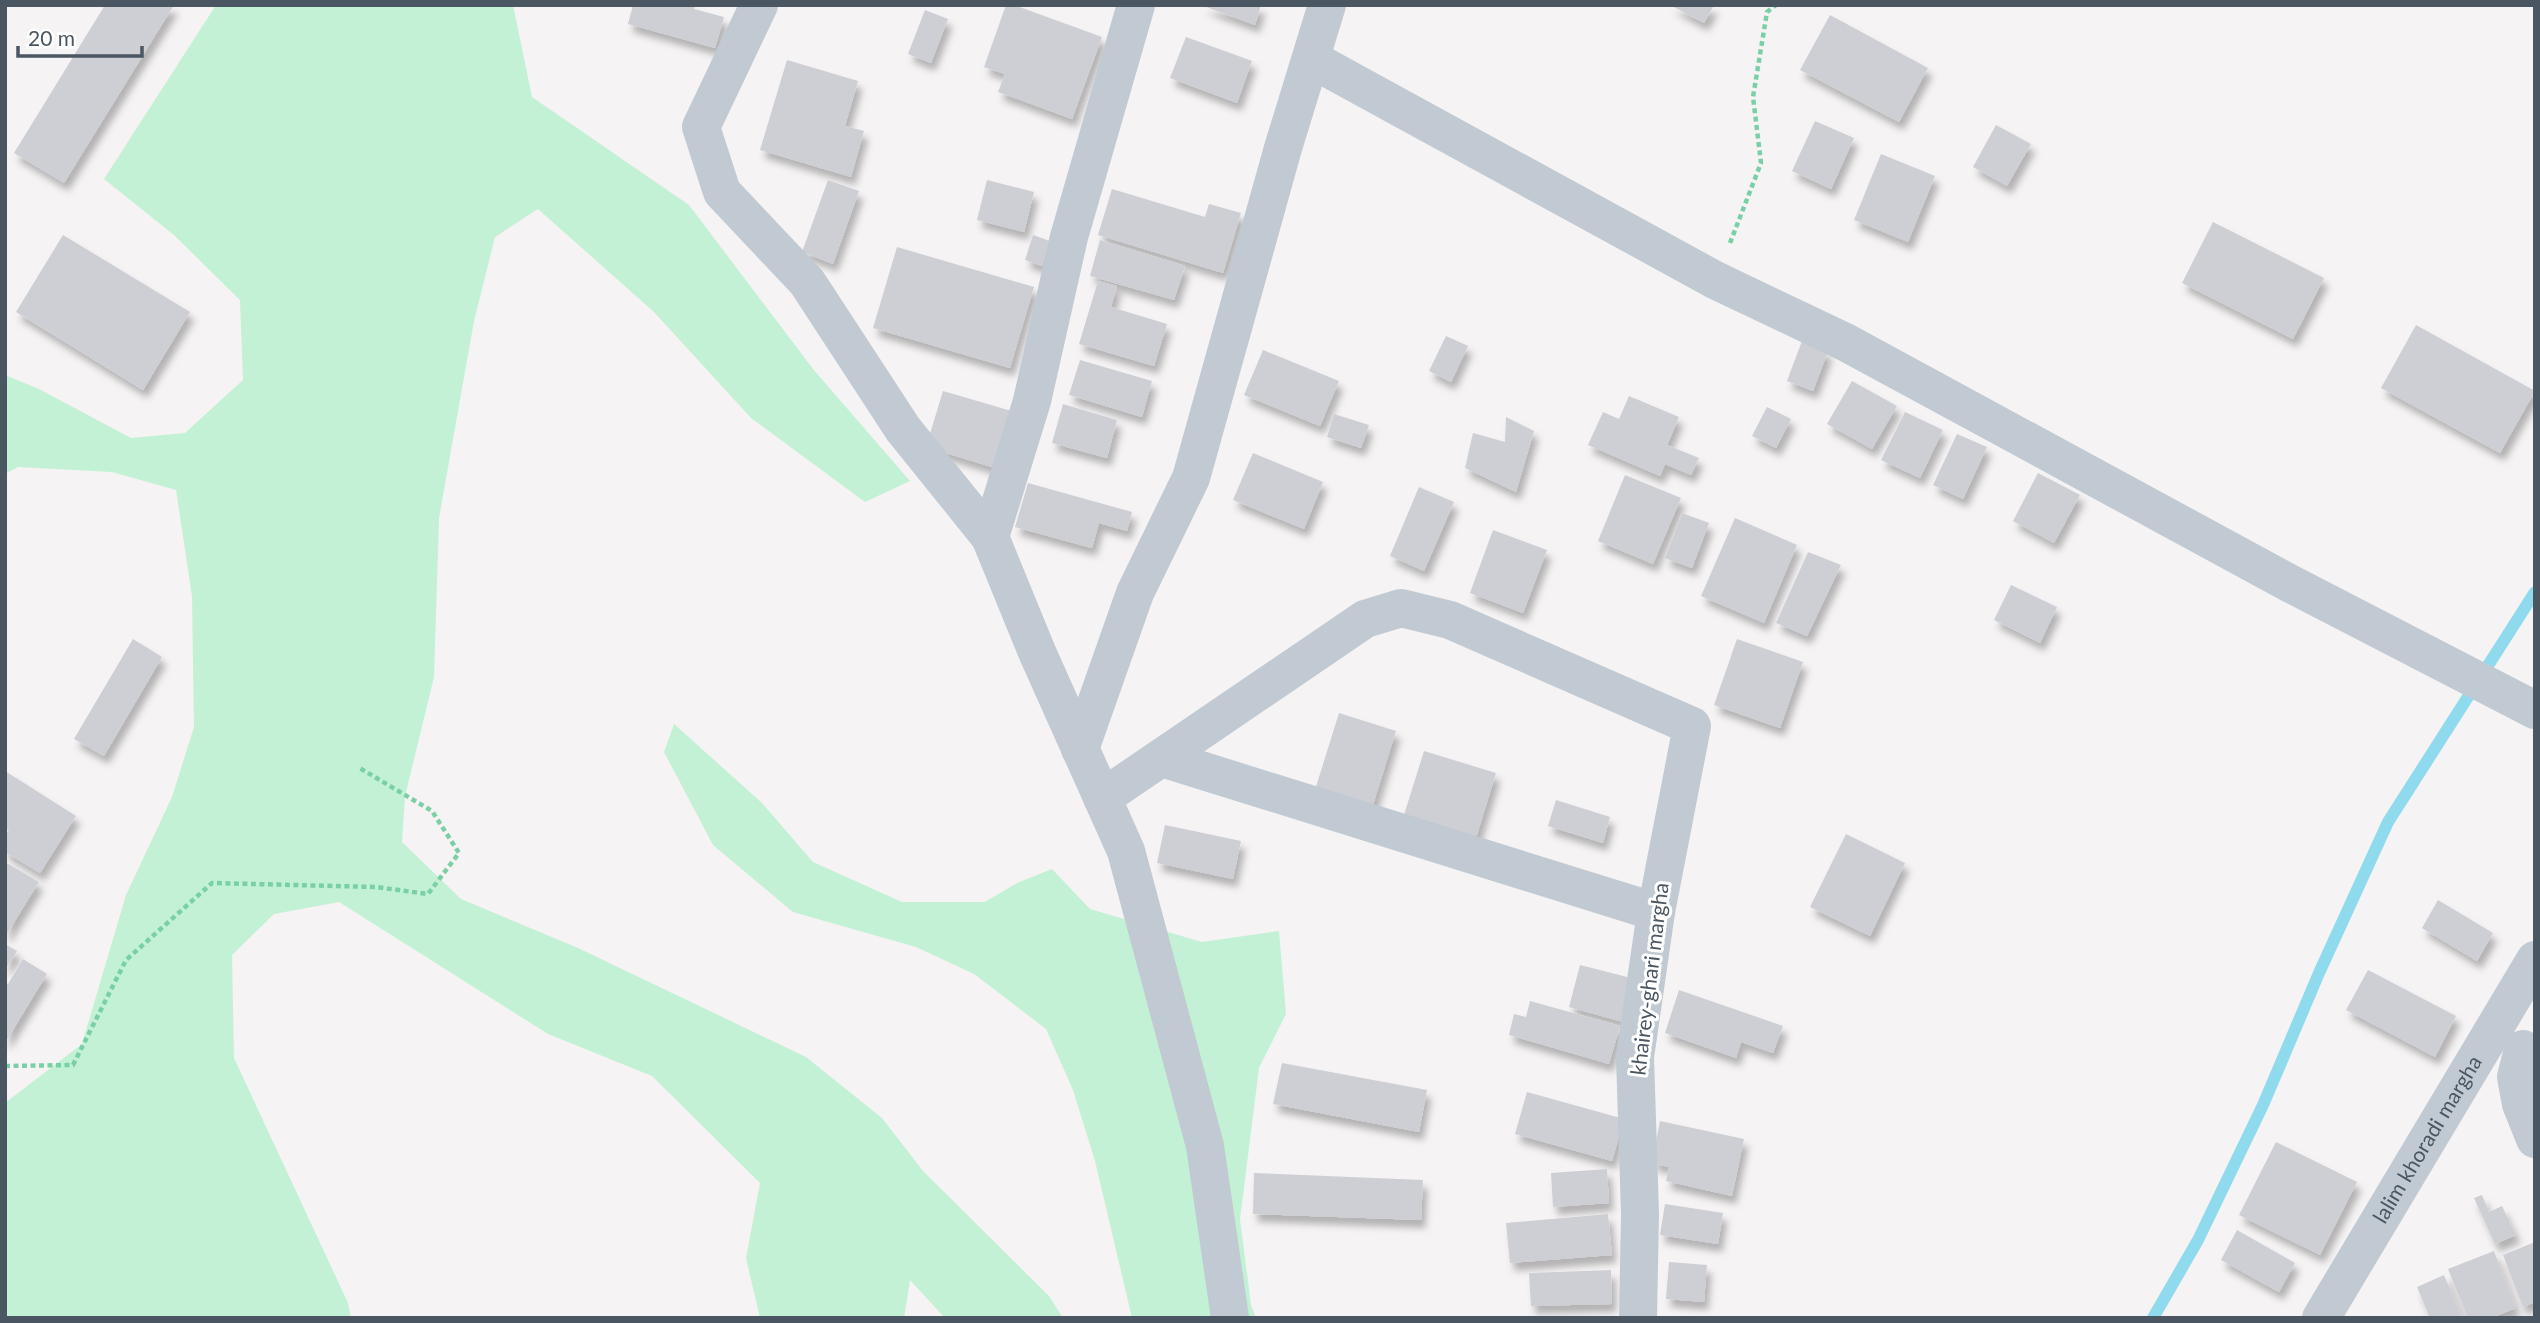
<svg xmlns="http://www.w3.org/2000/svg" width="2540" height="1323" viewBox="0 0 2540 1323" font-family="Lato,sans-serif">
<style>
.green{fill:#c3f1d5}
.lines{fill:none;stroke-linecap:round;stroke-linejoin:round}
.stream{stroke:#90daee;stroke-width:12}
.building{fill:#cdcfd5;filter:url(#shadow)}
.path{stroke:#7ad0a6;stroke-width:4.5;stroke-dasharray:5 3.5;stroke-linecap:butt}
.street{stroke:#c1cad2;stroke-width:38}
.labels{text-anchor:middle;stroke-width:6;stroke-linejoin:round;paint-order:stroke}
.street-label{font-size:21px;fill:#4a5661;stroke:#fff}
</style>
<defs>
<filter id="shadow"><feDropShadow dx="4.5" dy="8" stdDeviation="3.5" flood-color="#0004"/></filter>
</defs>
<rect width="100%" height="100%" fill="#f5f3f3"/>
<path class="green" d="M 216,5 L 513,5 L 532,97 L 689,205 L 813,369 L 910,481 L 865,502 L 751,418 L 654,312 L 538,209 L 495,237 L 474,321 L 439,518 L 434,677 L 405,796 L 402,842 L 461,899 L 578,948 L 806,1057 L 882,1118 L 923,1171 L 1049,1296 L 1063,1318 L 945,1318 L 910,1280 L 904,1318 L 760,1318 L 746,1258 L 760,1183 L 652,1076 L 548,1034 L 339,902 L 274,914 L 232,955 L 234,1058 L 348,1303 L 351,1318 L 5,1318 L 5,1103 L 82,1044 L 126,895 L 172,797 L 194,727 L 192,596 L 176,490 L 112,472 L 18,467 L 5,474 L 5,375 L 39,389 L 131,438 L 185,433 L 243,380 L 240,300 L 174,235 L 104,179 Z
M 674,724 L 762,803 L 813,862 L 902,902 L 985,902 L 1017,883 L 1052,869 L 1090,909 L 1202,942 L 1279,931 L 1286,1014 L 1259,1068 L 1240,1219 L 1251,1305 L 1256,1318 L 1132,1318 L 1095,1161 L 1073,1090 L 1046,1029 L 974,974 L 916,947 L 793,912 L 713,845 L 664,752 Z"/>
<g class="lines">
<path class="stream" d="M 2153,1318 L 2198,1240 L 2263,1105 L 2319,973 L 2388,822 L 2535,592"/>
</g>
<path class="building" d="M 105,5 L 174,5 L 64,183 L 14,153 Z
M 633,5 L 695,5 L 694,9 L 724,17 L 715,48 L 628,24 Z
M 1006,5 L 1014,5 L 1102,37 L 1072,119 L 998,92 L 1005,74 L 984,67 Z
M 1201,5 L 1261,5 L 1255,25 Z
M 1670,5 L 1714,5 L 1704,23 Z
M 925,10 L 948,19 L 931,63 L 908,54 Z
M 1830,15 L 1928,68 L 1899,122 L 1800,70 Z
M 1186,37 L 1252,61 L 1237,103 L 1170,78 Z
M 787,60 L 858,81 L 845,126 L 864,131 L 851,177 L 760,150 Z
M 1815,121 L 1854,138 L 1831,189 L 1792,171 Z
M 1996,125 L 2031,144 L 2007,186 L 1973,167 Z
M 1881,154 L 1935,176 L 1908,242 L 1854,220 Z
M 828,180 L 859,191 L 833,264 L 802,252 Z
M 987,180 L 1034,192 L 1024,232 L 977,220 Z
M 1112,189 L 1205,217 L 1209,204 L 1241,213 L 1223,273 L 1098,235 Z
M 2213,222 L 2324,278 L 2293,339 L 2182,283 Z
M 63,235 L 190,312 L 143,390 L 16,312 Z
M 1033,235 L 1050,241 L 1042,266 L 1025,260 Z
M 1100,240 L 1185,266 L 1174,300 L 1090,276 Z
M 897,247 L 1034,287 L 1010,368 L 873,328 Z
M 1098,281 L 1117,286 L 1111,307 L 1167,324 L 1154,366 L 1079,344 Z
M 2416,325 L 2535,391 L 2500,453 L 2381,388 Z
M 1446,336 L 1468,346 L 1451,382 L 1429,371 Z
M 1802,341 L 1828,351 L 1813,391 L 1787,381 Z
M 1263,350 L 1339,381 L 1320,426 L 1244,395 Z
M 1080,360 L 1152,381 L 1142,417 L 1069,395 Z
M 1852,381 L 1897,406 L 1872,449 L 1827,424 Z
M 943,391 L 1015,412 L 998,469 L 926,447 Z
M 1629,396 L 1679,417 L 1667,445 L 1699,458 L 1691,475 L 1665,464 L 1660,476 L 1588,445 L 1603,412 L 1619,419 Z
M 1063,404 L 1117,420 L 1107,458 L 1052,443 Z
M 1767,407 L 1791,419 L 1776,448 L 1752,436 Z
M 1905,412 L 1943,430 L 1920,478 L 1881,460 Z
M 1334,414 L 1369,425 L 1361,448 L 1327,437 Z
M 1506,417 L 1534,431 L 1516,492 L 1465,468 L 1473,433 L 1505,442 Z
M 1957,434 L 1987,447 L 1963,499 L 1933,485 Z
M 1253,453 L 1323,482 L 1304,529 L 1233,500 Z
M 2038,473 L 2080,495 L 2054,543 L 2013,521 Z
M 1625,475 L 1681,498 L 1653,564 L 1598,541 Z
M 1028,483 L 1132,512 L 1127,531 L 1099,523 L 1092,548 L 1015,527 Z
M 1419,487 L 1454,502 L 1424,571 L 1390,556 Z
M 1682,513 L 1709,523 L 1692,568 L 1665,558 Z
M 1735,518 L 1797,545 L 1764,623 L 1701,596 Z
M 1493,530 L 1547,550 L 1523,613 L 1470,593 Z
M 1808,552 L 1841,565 L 1807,636 L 1776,623 Z
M 2011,585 L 2057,607 L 2040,643 L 1994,620 Z
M 133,639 L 162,657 L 104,756 L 74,739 Z
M 1737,639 L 1803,662 L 1780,728 L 1714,705 Z
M 1339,713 L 1396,731 L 1372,808 L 1315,790 Z
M 1424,751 L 1496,773 L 1476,838 L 1404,815 Z
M 5,771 L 76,816 L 40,873 L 5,852 L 5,835 L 9,830 L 5,828 Z
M 1556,800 L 1610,817 L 1603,843 L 1548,826 Z
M 1165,825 L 1241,841 L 1233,879 L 1157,863 Z
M 1846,834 L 1905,863 L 1870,936 L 1810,907 Z
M 5,862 L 39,882 L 5,937 Z
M 2438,900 L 2493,933 L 2477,961 L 2422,928 Z
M 5,944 L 17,951 L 5,970 Z
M 23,959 L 47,974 L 5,1043 L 5,982 L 8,984 Z
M 1580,965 L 1639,980 L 1627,1023 L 1569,1007 Z
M 2368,970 L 2456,1016 L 2435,1057 L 2346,1010 Z
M 1679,990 L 1783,1026 L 1773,1053 L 1741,1042 L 1736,1058 L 1665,1033 Z
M 1530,1001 L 1620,1026 L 1609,1064 L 1509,1035 L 1514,1014 L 1526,1017 Z
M 1282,1063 L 1427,1090 L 1419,1132 L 1273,1104 Z
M 1527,1092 L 1624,1119 L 1612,1161 L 1515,1134 Z
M 1660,1121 L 1744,1139 L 1732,1196 L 1666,1181 L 1669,1167 L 1652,1163 Z
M 2276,1142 L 2357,1182 L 2320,1255 L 2239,1215 Z
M 1607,1169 L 1609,1203 L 1553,1207 L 1551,1173 Z
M 1254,1173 L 1423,1180 L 1421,1220 L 1253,1214 Z
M 2482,1195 L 2489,1212 L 2502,1206 L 2516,1235 L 2495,1244 L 2474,1198 Z
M 1665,1204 L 1723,1213 L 1718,1244 L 1660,1235 Z
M 1608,1214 L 1612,1255 L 1510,1263 L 1506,1223 Z
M 2237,1230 L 2295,1263 L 2279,1292 L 2221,1260 Z
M 2535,1242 L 2535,1302 L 2523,1307 L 2503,1255 Z
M 2494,1251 L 2516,1308 L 2491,1318 L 2468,1318 L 2448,1269 Z
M 1669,1262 L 1707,1265 L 1704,1302 L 1666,1299 Z
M 1611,1270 L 1612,1304 L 1531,1306 L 1529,1273 Z
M 2444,1275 L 2462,1318 L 2430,1318 L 2417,1287 Z"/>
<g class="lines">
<path class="path" d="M 1730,243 L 1761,163 L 1753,97 L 1767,12 L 1776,5
M 5,1066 L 73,1065 L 126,960 L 212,883 L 376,887 L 428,894 L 459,853 L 432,811 L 358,767"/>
<g class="street">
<path d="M 759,5 L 701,127 L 722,192 L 807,282 L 903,429 L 990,537 L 1037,652 L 1126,851 L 1205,1146 L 1230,1318"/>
<path d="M 1311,59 L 1715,280 L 1847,343 L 2291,584 L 2535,710"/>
<path d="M 990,537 L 1032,401 L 1069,237 L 1136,5"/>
<path d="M 1080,749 L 1135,593 L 1191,478 L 1283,148 L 1327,5"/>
<path d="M 1162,758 L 1656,912"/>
<path d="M 1102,798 L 1365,619 L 1401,608 L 1450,620 L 1692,726 L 1656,912 L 1635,1057 L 1640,1214 L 1638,1318"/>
<path d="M 2523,1049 L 2516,1077 L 2521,1104 L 2535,1139"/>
<path id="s1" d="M 2321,1318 L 2535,960"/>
</g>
</g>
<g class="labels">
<g class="street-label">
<text transform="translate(1650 979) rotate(-83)" y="7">khairey-ghari margha</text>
<text dy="7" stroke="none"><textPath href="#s1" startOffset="208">lalim khoradi margha</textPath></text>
</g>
</g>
<rect width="2540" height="1323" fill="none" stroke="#4a5661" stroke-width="14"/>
<path d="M18 46v10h124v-10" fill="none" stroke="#4a5661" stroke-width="3.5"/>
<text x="28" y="46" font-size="21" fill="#4a5661" stroke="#ffffff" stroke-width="5" paint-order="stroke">20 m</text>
</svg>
